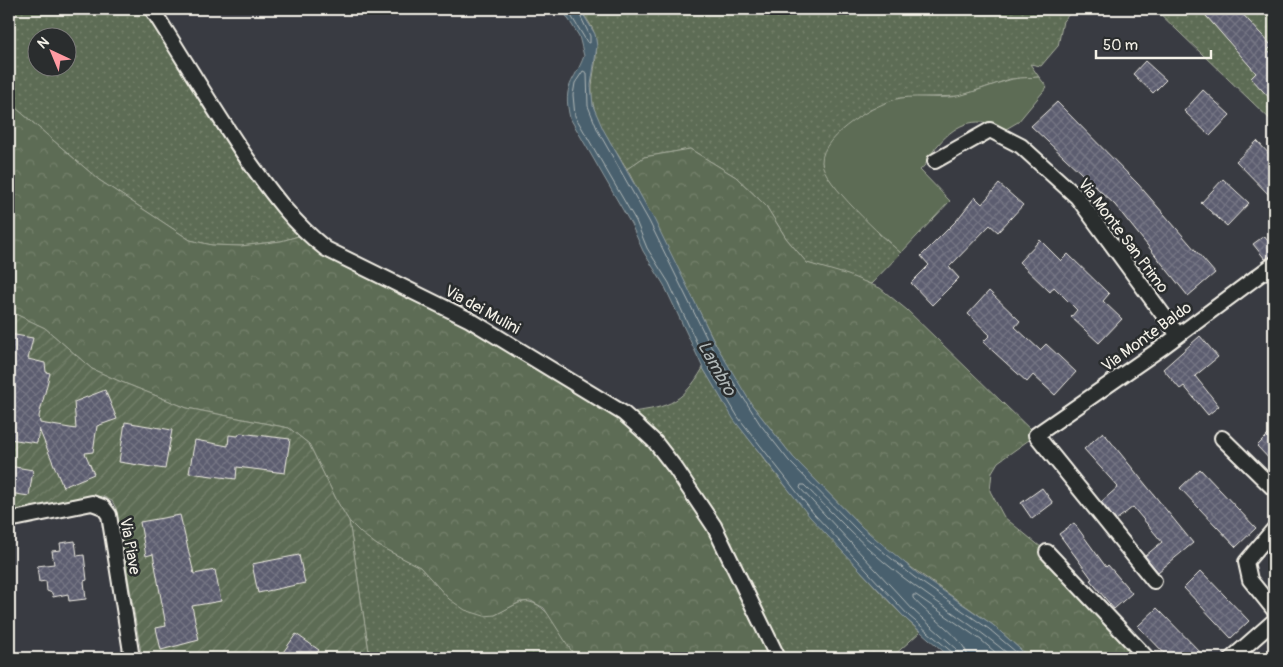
<svg xmlns="http://www.w3.org/2000/svg" width="1283" height="667" viewBox="0 0 1283 667" font-family="Pangolin,sans-serif">
<style>
.grass{fill:url(#grass-dots);stroke:#a8ae9e;fill-rule:evenodd}
.forest{fill:url(#forest-crowns);stroke:#a8ae9e}
.park{fill:#5d6c54;stroke:#a8ae9e}
.garden{fill:url(#garden-furrows);stroke:#a8ae9e}
.water{fill:#4a616e;stroke:#8e9b9f}
.lines{fill:none;stroke-linecap:round;stroke-linejoin:round}
.shore{stroke:#b0b7b7;stroke-width:1}
.building{fill:url(#building-cross-hatch);stroke:#f4f1e8}
.street-casing{stroke:#f4f1e8;stroke-width:18}
.street{stroke:#2a2d2e;stroke-width:14}
.labels{text-anchor:middle;stroke-width:5;stroke-linejoin:round;paint-order:stroke}
.street-label{font-size:16px;fill:#f4f1e8;stroke:#2a2d2e}
.water-label{font-size:18px;font-style:italic;fill:#b0b7b7;stroke:#2a2d2e}
</style>
<defs>
<pattern id="grass-dots" width="8" height="8" patternUnits="userSpaceOnUse" patternTransform="scale(1.25)"><rect width="8" height="8" fill="#5d6c54"/><path d="M2 2h.1M6 6h.1" fill="none" stroke="#75816d" stroke-width="1.8" stroke-linecap="round"/></pattern>
<pattern id="forest-crowns" width="20" height="18" patternUnits="userSpaceOnUse" patternTransform="scale(1.25)"><rect width="20" height="18" fill="#5d6c54"/><path d="M2 6a3 3 0 1 1 6 0M12 15a3 3 0 1 1 6 0" fill="none" stroke="#75816d"/></pattern>
<pattern id="garden-furrows" width="10" height="10" patternUnits="userSpaceOnUse" patternTransform="scale(1.25)"><rect width="10" height="10" fill="#5d6c54"/><path d="M-1 1l2-2M0 10L10 0M9 11l2-2" fill="none" stroke="#75816d"/></pattern>
<pattern id="building-cross-hatch" width="8" height="8" patternUnits="userSpaceOnUse" patternTransform="scale(1.25)"><rect width="8" height="8" fill="#5c5d6f"/><path d="M0 0l8 8M0 8l8-8" fill="none" stroke="#747584"/></pattern>
</defs>
<rect width="100%" height="100%" fill="#393b42"/>
<filter id="ink" filterUnits="userSpaceOnUse"><feTurbulence type="fractalNoise" baseFrequency=".02" numOctaves="2"/><feDisplacementMap in="SourceGraphic" scale="10" xChannelSelector="R" yChannelSelector="G"/><feConvolveMatrix kernelMatrix="1 2 1 2 8 2 1 2 1" color-interpolation-filters="sRGB"/></filter>
<g filter="url(#ink)">
<path class="grass" d="M 9,9 L 152,9 L 306,234 L 281,241 L 241,246 L 212,245 L 190,240 L 99,180 L 9,102 ZM 38,38 L 68,38 L 68,68 L 38,68 Z
M 580,9 L 1074,9 L 1063,21 L 1058,46 L 1041,66 L 1030,64 L 1039,77 L 1010,79 L 960,96 L 900,98 L 870,110 L 843,129 L 879,234 L 901,253 L 871,284 L 807,263 L 786,238 L 766,206 L 736,177 L 690,149 L 644,157 L 627,169 C 615,149 598,128 593,104 C 588,80 601,56 595,36 C 593,26 585,17 580,9 Z
M 1155,9 L 1274,9 L 1274,123 Z
M 703,368 C 740,432 785,489 836,543 C 863,573 890,605 920,632 L 891,658 L 778,658 L 623,413 C 665,408 681,406 703,368 Z
M 349,521 L 377,545 L 420,567 L 449,599 L 495,615 C 503,611 511,606 519,603 C 545,593 565,640 576,658 L 370,658 Z"/>
<path class="forest" d="M 9,102 L 99,180 L 190,240 L 212,245 L 241,246 L 281,241 L 306,234 L 399,284 L 623,413 L 676,469 L 778,658 L 576,658 L 544,608 L 531,601 L 520,602 L 495,615 L 484,616 L 465,610 L 449,599 L 420,567 L 377,545 L 361,533 L 349,521 L 338,503 L 309,444 L 289,428 L 187,408 L 119,381 L 92,369 L 45,328 L 9,311 Z
M 690,149 L 736,177 L 766,206 L 786,238 L 807,263 L 848,275 L 880,288 L 907,310 L 1036,435 L 998,462 L 992,472 L 990,491 L 1004,517 L 1047,552 L 1147,658 L 1030,658 L 993,625 L 892,554 L 863,528 L 793,457 L 752,405 L 727,366 L 627,169 L 644,157 Z"/>
<path class="park" d="M 1039,77 L 1047,87 L 1018,122 L 1006,129 C 978,116 958,121 938,145 C 931,152 928,164 920,170 L 950,201 L 901,253 C 885,239 822,182 822,162 C 821,135 878,102 901,98 C 921,95 943,100 962,95 C 978,91 993,84 1009,80 C 1019,77 1030,78 1039,77 Z"/>
<path class="garden" d="M 9,311 L 45,328 L 92,369 L 119,381 L 187,408 L 289,428 L 309,444 L 338,503 L 349,521 L 370,658 L 142,658 L 116,508 L 112,501 L 102,496 L 9,515 Z"/>
<path class="water" d="M 562,9 L 580,9 L 595,34 L 597,46 L 591,85 L 593,106 L 603,129 L 654,219 L 715,343 L 752,405 L 793,457 L 863,528 L 917,573 L 993,625 L 1030,658 L 951,658 L 906,619 L 810,517 L 734,420 L 703,368 L 664,285 L 643,251 L 631,224 L 570,118 C 562,84 574,83 584,56 L 579,36 Z"/>
<g class="lines">
<path class="shore" d="M 567,9 L 587,42 L 590,43 L 590,36 L 577,9
M 954,658 L 953,653 L 909,616 L 814,514 L 738,417 L 707,365 L 669,283 L 647,248 L 636,221 L 575,116 L 573,95 L 575,83 L 583,71 L 587,73 L 588,106 L 598,131 L 649,221 L 710,345 L 760,424 L 789,461 L 859,532 L 914,577 L 989,629 L 1023,658
M 960,658 L 957,649 L 914,611 L 800,488 L 801,485 L 804,485 C 831,511 855,538 884,562 C 925,597 973,623 1013,658
M 968,658 C 967,639 926,614 913,598 L 913,595 L 916,595 L 981,640 L 1002,658"/>
</g>
<path class="building" d="M 1200,9 L 1238,9 L 1272,46 L 1268,50 L 1274,57 L 1274,103 L 1251,78 L 1256,73 Z
M 1145,61 L 1166,80 L 1153,93 L 1133,74 Z
M 1203,90 L 1230,115 L 1210,136 L 1184,111 Z
M 1057,102 L 1138,184 L 1215,273 L 1188,296 L 1115,205 L 1031,126 Z
M 1257,141 L 1274,159 L 1274,200 L 1236,161 Z
M 1223,179 L 1249,203 L 1227,226 L 1201,203 Z
M 999,184 L 1023,205 L 998,232 L 990,225 L 949,267 L 959,278 L 932,305 L 911,283 L 929,265 L 921,256 L 957,220 L 975,197 L 982,204 Z
M 1264,236 L 1274,249 L 1274,255 L 1265,259 L 1253,244 Z
M 1040,240 L 1061,261 L 1068,254 L 1109,294 L 1103,301 L 1122,319 L 1099,343 L 1071,317 L 1077,310 L 1054,287 L 1050,292 L 1019,262 Z
M 989,291 L 1020,321 L 1015,327 L 1040,350 L 1046,344 L 1076,372 L 1055,395 L 1033,375 L 1027,382 L 983,342 L 990,335 L 968,314 Z
M 9,334 L 33,338 L 28,359 L 45,363 L 46,372 L 50,373 L 39,416 L 40,423 L 76,429 L 74,402 L 105,390 L 117,419 L 97,426 L 93,452 L 85,453 L 94,474 L 63,487 L 39,429 L 37,443 L 9,439 Z
M 1200,336 L 1218,357 L 1195,376 L 1219,406 L 1208,415 L 1184,386 L 1180,389 L 1163,369 Z
M 125,422 L 172,430 L 165,469 L 119,462 Z
M 1274,429 L 1274,464 L 1257,446 Z
M 1103,432 L 1193,543 L 1158,572 L 1145,556 L 1162,542 L 1133,507 L 1116,520 L 1101,502 L 1118,487 L 1084,449 Z
M 240,433 L 290,439 L 285,473 L 237,467 L 236,479 L 189,473 L 195,440 L 228,446 L 229,435 L 238,436 Z
M 9,466 L 33,470 L 29,496 L 9,493 Z
M 1200,469 L 1256,528 L 1236,547 L 1180,488 Z
M 1042,488 L 1053,503 L 1032,519 L 1021,503 Z
M 180,515 L 194,574 L 215,570 L 221,601 L 192,606 L 199,640 L 161,650 L 156,628 L 166,626 L 153,554 L 146,556 L 140,522 Z
M 1074,523 L 1106,567 L 1108,565 L 1132,593 L 1114,609 L 1090,580 L 1092,579 L 1059,534 Z
M 75,541 L 77,556 L 84,555 L 87,580 L 84,581 L 86,599 L 69,601 L 68,594 L 53,597 L 52,593 L 47,591 L 46,581 L 39,582 L 37,566 L 54,564 L 52,551 L 61,550 L 60,543 Z
M 299,555 L 305,583 L 258,593 L 252,564 Z
M 1201,571 L 1249,621 L 1231,638 L 1184,588 Z
M 1157,608 L 1206,658 L 1169,658 L 1138,626 Z
M 296,634 L 319,650 L 313,658 L 279,658 Z"/>
<g class="lines">
<g class="street-casing">
<path id="street" d="M 152,9 C 184,59 214,111 248,160 C 272,194 294,224 326,249 L 470,320 L 623,413 L 640,428 L 655,442 L 676,469 L 714,526 L 778,658
M 935,161 L 990,130 L 1021,146 L 1077,197 L 1178,335
M 1222,438 L 1274,489
M 9,520 L 92,503 L 103,507 L 109,515 L 132,658
M 1274,529 L 1246,562 L 1250,580 L 1274,610
M 1047,552 L 1147,658
M 1154,581 L 1036,435 L 1164,346 L 1274,264
M 1232,658 L 1274,621"/>
</g>
<use href="#street" class="street"/>
</g>
</g>
<g class="labels">
<g class="street-label">
<text transform="translate(1124 235) rotate(53)" y="6">Via Monte San Primo</text>
<text transform="translate(483 309) rotate(29)" y="6">Via dei Mulini</text>
<text transform="translate(1146 336) rotate(-36)" y="6">Via Monte Baldo</text>
<text transform="translate(131 546) rotate(80)" y="6">Via Piave</text>
</g>
<g class="water-label">
<text transform="translate(717 368) rotate(61)" y="6">Lambro</text>
</g>
</g>
<rect width="1283" height="667" fill="none" stroke="#2a2d2e" stroke-width="30"/>
<rect x="15" y="15" width="1253" height="637" fill="none" stroke="#f4f1e8" stroke-width="2" filter="url(#ink)"/>
<g transform="translate(52 52) rotate(316)"><circle r="24" fill="#2a2d2e" stroke="#7b7b78"/>
<path d="M0-4L9 19L0 12L-9 19Z" fill="#ff9aa2"/>
<text y="-8" font-size="14" font-weight="bold" text-anchor="middle" fill="#f4f1e8">N</text>
</g>
<path d="M1096 50v8h115v-8" fill="none" stroke="#f4f1e8" stroke-width="2.5"/>
<text x="1103" y="50" font-size="15" fill="#f4f1e8" stroke="#2a2d2e" stroke-width="4" paint-order="stroke">50 m</text>
</svg>
